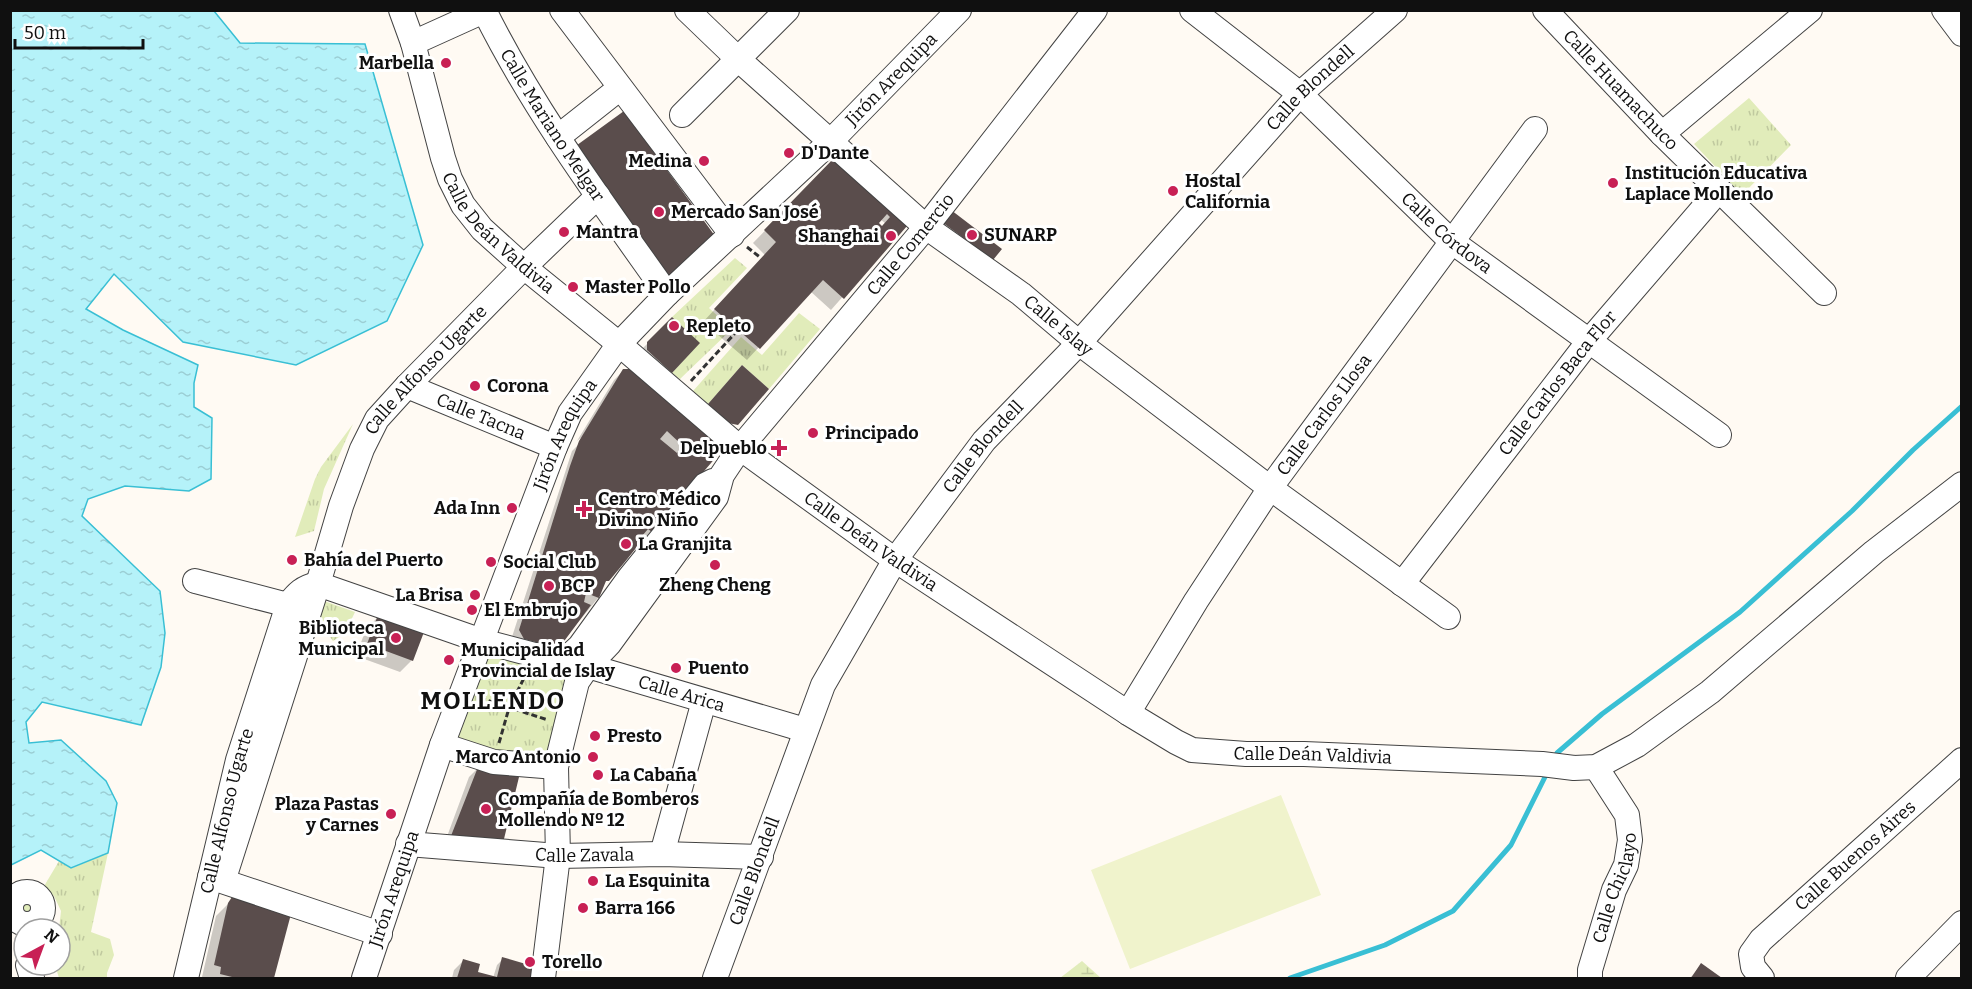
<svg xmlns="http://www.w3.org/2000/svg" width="1972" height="989" viewBox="0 0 1972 989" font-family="Bitter,serif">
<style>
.grass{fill:url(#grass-tufts)}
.wetland{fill:url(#wetland-marsh)}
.pitch{fill:#f0f3cc}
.water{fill:url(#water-ripples);stroke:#39bfd4;stroke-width:1.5}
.shadow{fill:#0003;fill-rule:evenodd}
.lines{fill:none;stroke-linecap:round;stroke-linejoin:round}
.stream{stroke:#39bfd4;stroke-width:5}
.building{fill:#5a4d4c;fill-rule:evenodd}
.minor-casing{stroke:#434343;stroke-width:26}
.path{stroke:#323232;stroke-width:3;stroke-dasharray:6 3;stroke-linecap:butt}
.minor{stroke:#fff;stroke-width:24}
.poi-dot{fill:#c82055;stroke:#fff;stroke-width:2}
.labels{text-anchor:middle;stroke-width:6;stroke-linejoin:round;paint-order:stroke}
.poi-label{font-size:18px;font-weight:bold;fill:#101010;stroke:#fff;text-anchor:start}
.street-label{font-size:18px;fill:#101010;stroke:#fff}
.district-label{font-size:24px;font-weight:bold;letter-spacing:1.5px;fill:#101010;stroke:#fff}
</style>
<defs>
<pattern id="grass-tufts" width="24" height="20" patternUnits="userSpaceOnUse" patternTransform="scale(1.5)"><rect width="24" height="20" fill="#e1ecba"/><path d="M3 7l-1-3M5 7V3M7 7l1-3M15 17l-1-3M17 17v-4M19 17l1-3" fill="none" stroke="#c0c99f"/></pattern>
<pattern id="wetland-marsh" width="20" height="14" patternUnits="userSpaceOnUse" patternTransform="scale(1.5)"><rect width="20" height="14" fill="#e1ecba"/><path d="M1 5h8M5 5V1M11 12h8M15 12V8" fill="none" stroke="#c0c99f"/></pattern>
<pattern id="water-ripples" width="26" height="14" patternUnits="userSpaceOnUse" patternTransform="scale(1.5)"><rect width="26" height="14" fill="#b5f2f9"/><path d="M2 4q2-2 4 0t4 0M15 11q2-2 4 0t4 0" fill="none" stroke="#9bced4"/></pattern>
</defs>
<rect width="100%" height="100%" fill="#fffaf3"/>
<path class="grass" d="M 1749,98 L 1791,145 L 1742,195 L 1694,144 Z
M 735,258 L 747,268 L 709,308 L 732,329 L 680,379 L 672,373 L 699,343 L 672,317 Z
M 799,313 L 820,329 L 769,389 L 742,365 L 708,404 L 693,391 L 741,337 L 762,355 Z
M 353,424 L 324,489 L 314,531 L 295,537 L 315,479 L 321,467 Z
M 324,601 L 355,612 L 345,633 L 333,641 L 317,619 Z
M 482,641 L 588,666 L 556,767 L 442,745 Z
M 108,853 L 91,932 L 110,939 L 114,955 L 107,973 L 107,978 L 59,978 L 55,965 L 60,965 L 59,929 L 61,911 L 54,896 L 43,888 L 59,861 L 72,868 Z
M18 907a10 10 0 1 1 20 0a10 10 0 1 1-20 0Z"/>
<path class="wetland" d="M 1082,961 L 1101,978 L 1060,978 Z"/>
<path class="pitch" d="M 1281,795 L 1321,895 L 1130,969 L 1091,870 Z"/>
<path class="water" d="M 11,10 L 214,11 L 240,43 L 365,44 L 423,245 L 387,321 L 296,365 L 183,342 L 114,274 L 86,309 L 123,330 L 198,365 L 194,383 L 194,407 L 212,418 L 211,479 L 189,491 L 125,486 L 88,499 L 82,516 L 160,591 L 165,633 L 161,667 L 141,725 L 42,702 L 26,722 L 29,743 L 61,740 L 106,781 L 117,803 L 108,853 L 71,868 L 41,850 L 11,865 Z"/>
<path class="shadow" d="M 834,160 L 905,226 L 831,310 L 810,291 L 747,360 L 703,322 L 765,255 L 753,243 ZM 880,219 L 886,224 L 882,228 L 877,223 Z
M 946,218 L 1000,249 L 986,265 L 938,228 Z
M 672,319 L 671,372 L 662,381 L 639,352 Z
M 623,371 L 713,443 L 651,531 L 646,537 L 642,534 L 602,586 L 598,598 L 558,647 L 511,640 L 572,451 L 586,437 L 584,435 L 577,441 L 614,380 Z
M 378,617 L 412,660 L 400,672 L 356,656 L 366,629 Z
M 478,768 L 517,778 L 442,850 L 469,777 Z
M 233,899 L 290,915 L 272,978 L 202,977 L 216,916 Z
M 503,959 L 534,968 L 531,978 L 452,978 L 454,970 L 463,961 L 476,973 L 493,978 L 497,965 Z
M 1701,965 L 1720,978 L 1690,978 Z"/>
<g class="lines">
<path class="stream" d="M 1554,760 L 1557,753 L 1602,714 L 1740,612 L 1852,511 L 1913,450 L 1962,406
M 1290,978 L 1385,945 L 1453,911 L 1511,845 L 1548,771"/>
</g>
<path class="building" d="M 624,111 L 715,236 L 670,278 L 573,148 Z
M 834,158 L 907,221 L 907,226 L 844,299 L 823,280 L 760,349 L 714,309 L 776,242 L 764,230 ZM 887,214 L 890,217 L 882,226 L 879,223 Z
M 951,210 L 1002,249 L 993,260 L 942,222 Z
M 672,317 L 700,343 L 672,373 L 647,350 L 647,342 Z
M 742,365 L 769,389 L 738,425 L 728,423 L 708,404 Z
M 623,369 L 630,369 L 715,442 L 717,456 L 652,532 L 648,529 L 642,536 L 644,538 L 624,563 L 609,581 L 606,581 L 599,598 L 586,593 L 584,602 L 591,605 L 559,648 L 524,639 L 519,630 L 570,466 L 579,441 ZM 667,431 L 683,446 L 677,453 L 660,439 Z
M 378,615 L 424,632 L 413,661 L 367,644 Z
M 478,767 L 519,777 L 503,843 L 449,841 Z
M 237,896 L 291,914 L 274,978 L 236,978 L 220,974 L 221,967 L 214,965 L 228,903 L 232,897 Z
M 502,957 L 536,967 L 532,978 L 457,978 L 463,959 L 480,964 L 478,972 L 497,977 Z
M 1701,963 L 1722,978 L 1691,978 Z"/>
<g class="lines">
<g class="minor-casing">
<g id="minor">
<path id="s1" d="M 401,10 L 413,43 L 443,158 L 450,179 L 463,205 L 482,229 L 524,267 L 619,344 L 740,448 L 895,560 L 1128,713 L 1176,742 L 1192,750 L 1246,754 L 1304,754 L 1542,764 L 1574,768 L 1596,767 L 1637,745 L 1710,692 L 1874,552 L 1962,484"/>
<path id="s2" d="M 484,10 C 534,111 602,202 667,294"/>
<path d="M 562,10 L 732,235"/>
<path id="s3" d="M 687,10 L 738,59 L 926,227 L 1021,294 L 1079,343 L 1270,488 L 1448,617"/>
<path id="s4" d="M 1192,10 L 1300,94 L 1451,241 L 1719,435"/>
<path id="s5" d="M 1545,10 L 1662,134 L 1824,293"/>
<path d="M 1944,10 L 1962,34"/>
<path d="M 413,43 L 486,10"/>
<path d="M 682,115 L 787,10"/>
<path d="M 1662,134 L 1810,10"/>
<path d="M 558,137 L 620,88"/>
<path id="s6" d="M 407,386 L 555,447"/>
<path d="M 195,581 L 288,605"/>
<path id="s7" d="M 1402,584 L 1589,341 L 1719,190"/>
<path d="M 567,658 L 580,646 L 630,577 L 705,485 L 713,481"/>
<path id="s8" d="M 1128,713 L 1196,601 L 1270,488 L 1535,129"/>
<path d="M 442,745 L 494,762 L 556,767"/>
<path id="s9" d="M 408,844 L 558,856 L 662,854 L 761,857"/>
<path d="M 662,854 L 704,701"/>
<path id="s10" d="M 225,875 L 318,584 L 341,506 L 362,449 L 377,419 L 407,386 L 524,267 L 598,196"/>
<path d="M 210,877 L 380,934"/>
<circle cx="27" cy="908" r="16"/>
<path d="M 28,965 L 32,978"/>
<path id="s11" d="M 186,978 L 238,760 L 288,605 C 297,593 303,587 318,584 L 482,641 L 535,655 L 562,660 L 567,658 L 588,666 L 805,730"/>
<path id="s12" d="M 364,978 L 442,745 L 555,447 L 570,413 L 619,344 L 667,294 L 830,142 L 959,10"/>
<path id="s13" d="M 543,978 L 558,856 L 556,767 L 577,682 L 588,666 L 609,644 L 716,497 L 722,475 L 740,448 L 926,227 L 1095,10"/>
<path id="s14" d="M 715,978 L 823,685 L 895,560 L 984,441 L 1079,343 L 1300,94 L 1395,10"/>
<path id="s15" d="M 1590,978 L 1590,970 L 1614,890 L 1626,865 L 1630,840 L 1627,815 L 1596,767"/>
<path id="s16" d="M 1762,978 L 1753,967 L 1751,954 L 1761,940 L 1962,760"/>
<path d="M 1908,978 L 1962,923"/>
</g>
</g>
<path class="path" d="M 747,247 L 761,258
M 691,381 L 738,330
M 480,698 L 548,720
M 499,743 L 509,708 L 526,674"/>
<use href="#minor" class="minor"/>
</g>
<g class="poi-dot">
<circle cx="446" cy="63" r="6"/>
<circle cx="789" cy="153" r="6"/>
<circle cx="704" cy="161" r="6"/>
<circle cx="1613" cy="183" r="6"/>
<circle cx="1173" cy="191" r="6"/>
<circle cx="659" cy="212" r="6"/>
<circle cx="564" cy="232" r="6"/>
<circle cx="972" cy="235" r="6"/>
<circle cx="891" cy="236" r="6"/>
<circle cx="573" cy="287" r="6"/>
<circle cx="674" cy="326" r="6"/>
<circle cx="475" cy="386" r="6"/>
<circle cx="813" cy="433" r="6"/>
<path d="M776 439h6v6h6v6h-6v6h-6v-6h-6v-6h6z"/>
<circle cx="512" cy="508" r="6"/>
<path d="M581 500h6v6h6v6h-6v6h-6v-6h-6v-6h6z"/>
<circle cx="626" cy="544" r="6"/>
<circle cx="292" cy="560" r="6"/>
<circle cx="491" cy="562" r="6"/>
<circle cx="715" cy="565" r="6"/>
<circle cx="549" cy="586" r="6"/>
<circle cx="475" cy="595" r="6"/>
<circle cx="472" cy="610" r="6"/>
<circle cx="396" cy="638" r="6"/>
<circle cx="449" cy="660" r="6"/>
<circle cx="676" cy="668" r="6"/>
<circle cx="595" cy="736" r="6"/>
<circle cx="593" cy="757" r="6"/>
<circle cx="598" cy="775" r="6"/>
<circle cx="486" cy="809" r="6"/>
<circle cx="391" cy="814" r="6"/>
<circle cx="593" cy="881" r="6"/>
<circle cx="583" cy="908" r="6"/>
<circle cx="530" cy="962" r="6"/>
</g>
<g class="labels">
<g class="poi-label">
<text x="434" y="69" text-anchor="end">Marbella</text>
<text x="801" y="159">D'Dante</text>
<text x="692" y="167" text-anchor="end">Medina</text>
<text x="1625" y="179">Institución Educativa<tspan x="1625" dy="21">Laplace Mollendo</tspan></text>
<text x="1185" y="187">Hostal<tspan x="1185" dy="21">California</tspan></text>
<text x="671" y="218">Mercado San José</text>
<text x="576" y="238">Mantra</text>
<text x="984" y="241">SUNARP</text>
<text x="879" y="242" text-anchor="end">Shanghai</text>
<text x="585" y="293">Master Pollo</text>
<text x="686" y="332">Repleto</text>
<text x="487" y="392">Corona</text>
<text x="825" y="439">Principado</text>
<text x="767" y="454" text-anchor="end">Delpueblo</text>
<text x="598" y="505">Centro Médico<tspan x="598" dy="21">Divino Niño</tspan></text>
<text x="500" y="514" text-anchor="end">Ada Inn</text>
<text x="638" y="550">La Granjita</text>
<text x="304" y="566">Bahía del Puerto</text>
<text x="503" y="568">Social Club</text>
<text x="715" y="591" text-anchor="middle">Zheng Cheng</text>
<text x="561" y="592">BCP</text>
<text x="463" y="601" text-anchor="end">La Brisa</text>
<text x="484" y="616">El Embrujo</text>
<text x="384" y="634" text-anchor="end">Biblioteca<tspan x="384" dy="21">Municipal</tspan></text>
<text x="461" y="656">Municipalidad<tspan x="461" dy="21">Provincial de Islay</tspan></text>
<text x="688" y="674">Puento</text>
<text x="607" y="742">Presto</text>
<text x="581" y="763" text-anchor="end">Marco Antonio</text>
<text x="610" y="781">La Cabaña</text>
<text x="498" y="805">Compañía de Bomberos<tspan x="498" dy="21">Mollendo Nº 12</tspan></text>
<text x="379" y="810" text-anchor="end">Plaza Pastas<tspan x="379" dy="21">y Carnes</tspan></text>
<text x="605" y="887">La Esquinita</text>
<text x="595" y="914">Barra 166</text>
<text x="542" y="968">Torello</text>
</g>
<g class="street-label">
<text dy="6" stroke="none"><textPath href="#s12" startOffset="1066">Jirón Arequipa</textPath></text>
<text dy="6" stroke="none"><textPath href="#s14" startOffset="1086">Calle Blondell</textPath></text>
<text dy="6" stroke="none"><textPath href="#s5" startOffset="110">Calle Huamachuco</textPath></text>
<text dy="6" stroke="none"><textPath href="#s2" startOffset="134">Calle Mariano Melgar</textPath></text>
<text dy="6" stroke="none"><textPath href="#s1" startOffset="249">Calle Deán Valdivia</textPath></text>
<text dy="6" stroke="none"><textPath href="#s4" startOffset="339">Calle Córdova</textPath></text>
<text dy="6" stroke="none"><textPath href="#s13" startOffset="852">Calle Comercio</textPath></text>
<text dy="6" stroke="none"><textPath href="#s3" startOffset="488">Calle Islay</textPath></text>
<text dy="6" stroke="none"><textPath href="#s10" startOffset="550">Calle Alfonso Ugarte</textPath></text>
<text dy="6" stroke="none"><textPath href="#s7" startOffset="254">Calle Carlos Baca Flor</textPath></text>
<text dy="6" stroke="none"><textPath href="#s8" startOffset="357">Calle Carlos Llosa</textPath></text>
<text dy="6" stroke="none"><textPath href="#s6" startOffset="80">Calle Tacna</textPath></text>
<text dy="6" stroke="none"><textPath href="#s12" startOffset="580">Jirón Arequipa</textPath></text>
<text dy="6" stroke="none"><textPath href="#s14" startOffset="600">Calle Blondell</textPath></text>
<text dy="6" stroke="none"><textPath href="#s1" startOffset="735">Calle Deán Valdivia</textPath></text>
<text dy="6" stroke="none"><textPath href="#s11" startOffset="806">Calle Arica</textPath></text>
<text dy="6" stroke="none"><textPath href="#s1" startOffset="1239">Calle Deán Valdivia</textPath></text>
<text dy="6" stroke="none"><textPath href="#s11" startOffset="172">Calle Alfonso Ugarte</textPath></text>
<text dy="6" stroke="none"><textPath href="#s9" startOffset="177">Calle Zavala</textPath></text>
<text dy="6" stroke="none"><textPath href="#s16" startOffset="171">Calle Buenos Aires</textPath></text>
<text dy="6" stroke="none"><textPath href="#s14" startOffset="114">Calle Blondell</textPath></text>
<text dy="6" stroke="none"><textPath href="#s15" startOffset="94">Calle Chiclayo</textPath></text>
<text dy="6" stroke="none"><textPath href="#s12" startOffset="94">Jirón Arequipa</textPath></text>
</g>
<g class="district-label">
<text x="493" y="709">MOLLENDO</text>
</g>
</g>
<rect width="1972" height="989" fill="none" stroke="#101010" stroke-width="24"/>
<g transform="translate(42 947) rotate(41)"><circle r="28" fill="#ffffff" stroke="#9f9f9f" stroke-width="1.5"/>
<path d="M0-4.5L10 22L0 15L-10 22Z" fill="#c82055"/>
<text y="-9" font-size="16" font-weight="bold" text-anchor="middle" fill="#101010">N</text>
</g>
<path d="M15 39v9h128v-9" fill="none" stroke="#101010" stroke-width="3"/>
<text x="24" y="39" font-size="18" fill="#101010" stroke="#ffffff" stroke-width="4.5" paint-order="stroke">50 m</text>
</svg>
